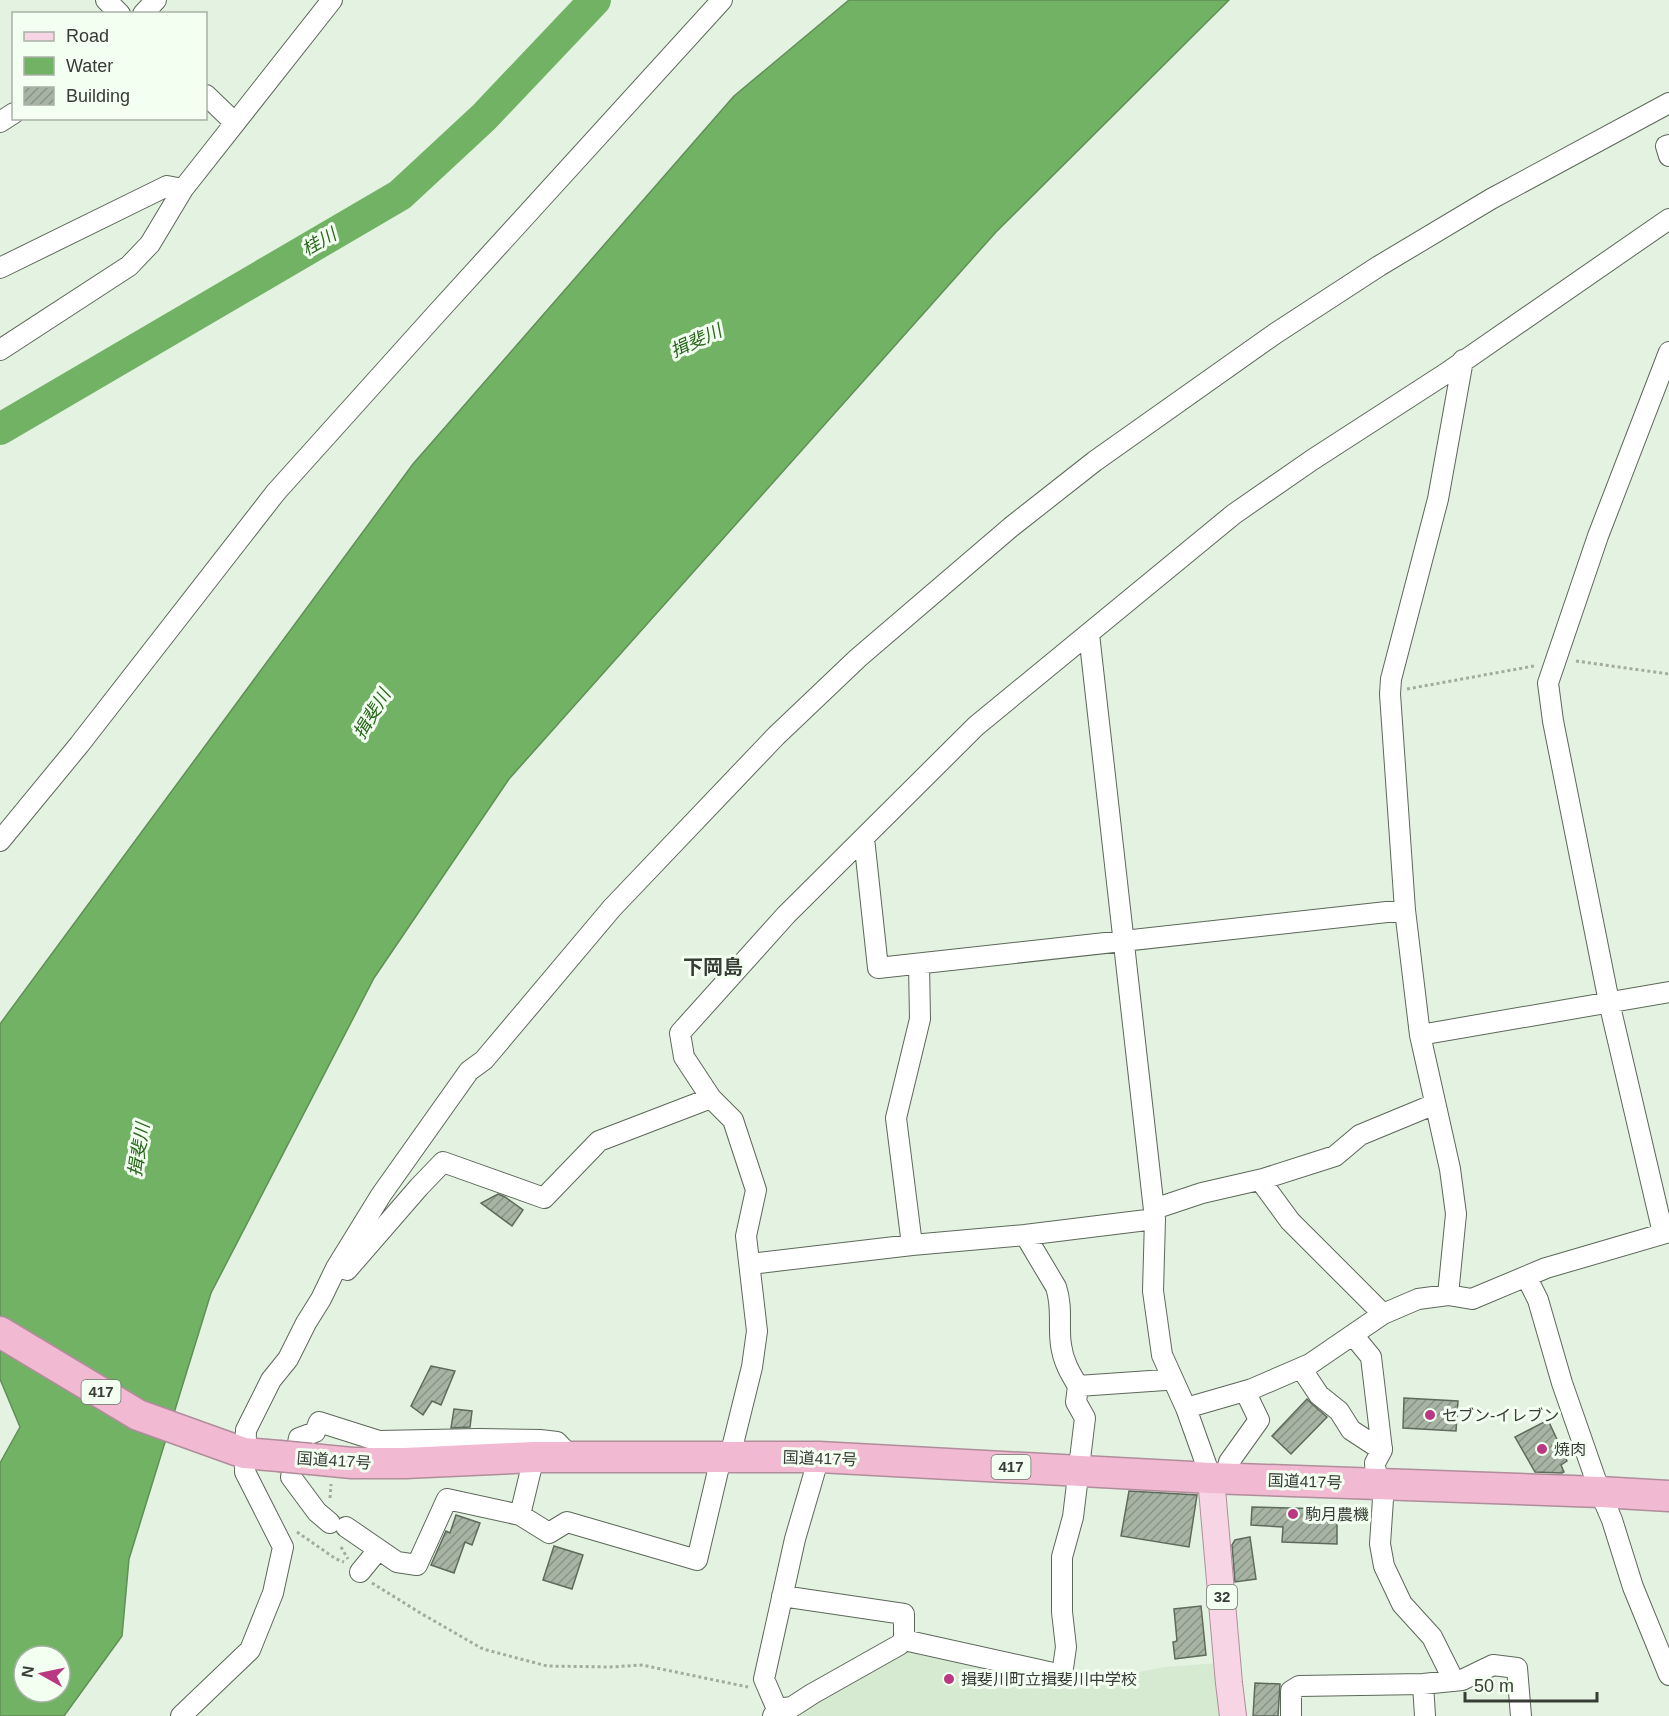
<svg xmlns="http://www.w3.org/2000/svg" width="1669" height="1716" viewBox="0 0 1669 1716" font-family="Arial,'Noto Sans JP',sans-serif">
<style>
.built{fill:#d6ead2}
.water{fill:#72b265;stroke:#608f57;stroke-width:1.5;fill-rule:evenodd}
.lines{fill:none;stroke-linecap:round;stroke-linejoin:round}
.river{stroke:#72b265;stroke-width:32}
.building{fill:url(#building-hatch);stroke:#5e6b5c;stroke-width:1.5}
.minor-casing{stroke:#5c6859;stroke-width:22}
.major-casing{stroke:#b08d9b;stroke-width:28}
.highway-casing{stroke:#b08d9b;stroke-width:33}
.path{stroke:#a1ac9e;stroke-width:3;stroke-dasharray:3 3;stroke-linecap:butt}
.minor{stroke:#fff;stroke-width:20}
.major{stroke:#f7d5e4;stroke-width:26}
.highway{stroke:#f1b9d2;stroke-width:30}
.highway-bridge-casing{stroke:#b08d9b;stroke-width:33;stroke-linecap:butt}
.highway-bridge{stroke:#f1b9d2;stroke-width:30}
.poi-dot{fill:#ba3881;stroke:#f3fff0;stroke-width:2}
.labels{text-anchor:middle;stroke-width:6;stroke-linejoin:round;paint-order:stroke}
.shield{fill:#f3fff0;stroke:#6f766d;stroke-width:1.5}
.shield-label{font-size:15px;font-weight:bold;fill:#373c35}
.poi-label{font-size:16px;fill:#373c35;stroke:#f3fff0;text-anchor:start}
.street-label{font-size:16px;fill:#373c35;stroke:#f3fff0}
.water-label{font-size:18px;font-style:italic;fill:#28661b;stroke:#f3fff0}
.quarter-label{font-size:20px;font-weight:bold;fill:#373c35;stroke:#f3fff0}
</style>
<defs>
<pattern id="building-hatch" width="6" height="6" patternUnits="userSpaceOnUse" patternTransform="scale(1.5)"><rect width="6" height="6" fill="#a7b4a4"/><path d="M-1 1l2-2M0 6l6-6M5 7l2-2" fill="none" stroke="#899486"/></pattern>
</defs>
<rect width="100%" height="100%" fill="#e4f2e1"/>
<path class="built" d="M 911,1646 L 1058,1683 L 1087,1683 L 1164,1667 L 1218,1663 L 1225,1716 L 793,1716 Z"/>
<path class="water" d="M 849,0 L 1229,0 L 996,232 L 509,779 L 374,978 L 211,1293 L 129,1559 L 122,1636 L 64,1716 L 0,1716 L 0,1463 L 20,1427 L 0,1379 L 0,1024 L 413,464 L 734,96 ZM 24,1656 L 60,1656 L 60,1692 L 24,1692 Z"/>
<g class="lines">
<path class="river" d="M 0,429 L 400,195 L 484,117 L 595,0"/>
</g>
<path class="building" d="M 498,1194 L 505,1197 L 523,1210 L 512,1226 L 481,1203 Z
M 431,1366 L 455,1371 L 441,1405 L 432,1401 L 423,1415 L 411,1406 Z
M 1404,1398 L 1458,1401 L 1456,1431 L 1403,1428 Z
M 1307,1399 L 1312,1404 L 1327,1417 L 1291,1454 L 1272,1436 Z
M 454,1409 L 472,1411 L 470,1427 L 451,1428 Z
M 1548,1420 L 1567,1461 L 1561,1465 L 1564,1472 L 1562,1473 L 1535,1472 L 1515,1437 Z
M 1129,1491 L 1197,1495 L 1189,1547 L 1121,1536 Z
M 1252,1507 L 1329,1509 L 1328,1523 L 1337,1523 L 1337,1544 L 1282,1542 L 1283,1527 L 1251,1525 Z
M 456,1515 L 480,1523 L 472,1545 L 465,1542 L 454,1573 L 431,1565 L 446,1531 L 450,1533 Z
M 1250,1537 L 1256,1579 L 1235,1582 L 1232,1545 L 1235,1540 Z
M 554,1546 L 583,1555 L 572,1589 L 543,1580 Z
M 1201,1606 L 1206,1655 L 1175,1659 L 1173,1642 L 1177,1641 L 1174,1609 Z
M 1255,1683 L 1280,1684 L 1278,1716 L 1253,1716 Z"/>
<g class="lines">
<g class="minor-casing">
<path id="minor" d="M 106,0 L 120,14
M 143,14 L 156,0
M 206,95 L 235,123
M 0,122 L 14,113
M 1669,145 L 1666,146 L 1669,156
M 0,268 L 167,186 L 183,189
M 0,350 L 129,266 L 150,244 L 183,189 L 332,0
M 1089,634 L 1155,1219 L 1153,1291 L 1162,1355 L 1186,1408 L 1211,1478
M 864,838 L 878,968 L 1405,910
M 0,841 L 79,745 L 276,492 L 437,313 L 722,0
M 1420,1035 L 1669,992
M 1260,1180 L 1290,1221 L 1383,1314
M 1154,1209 L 1202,1193 L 1263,1179 L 1335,1156 L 1360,1135 L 1435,1104
M 1663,1233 L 1609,1002 L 1553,721 L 1548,683 L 1598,536 L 1669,352
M 1025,1235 L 1056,1287 C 1063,1308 1058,1325 1061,1345 C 1063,1361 1070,1373 1078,1386
M 912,1245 L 896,1118 L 920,1019 L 919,964
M 750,1264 L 912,1245 L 1025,1235 L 1155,1219
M 347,1270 L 419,1187 L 443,1162 L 544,1198 L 599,1141 L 711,1098
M 1527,1278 L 1538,1300 L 1562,1383 L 1600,1492 L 1612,1520 L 1633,1587 L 1669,1675
M 1448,1295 L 1456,1214 L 1450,1169 L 1420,1035 L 1405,910 L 1390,694 L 1391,679 L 1438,499 L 1463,360
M 1353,1335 L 1371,1357 L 1382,1450 L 1375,1463 L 1377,1484
M 1301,1368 L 1319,1395 L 1339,1411 L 1351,1430 L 1377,1447 L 1382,1448
M 1186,1408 L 1252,1389 L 1310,1364 L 1383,1314 L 1418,1299 L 1448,1295 L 1472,1299 L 1546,1268 L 1669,1232
M 730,1456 L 752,1367 L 757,1331 L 746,1236 L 756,1190 L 733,1120 L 711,1098 L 684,1057 L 680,1033 L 786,915 L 976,726 L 1234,514 L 1312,460 L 1445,374 L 1669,219
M 534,1457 L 520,1515 L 549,1533 L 567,1522 L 697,1560 L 721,1458
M 1226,1479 L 1229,1462 L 1259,1420 L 1245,1391
M 1384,1484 L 1380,1544 L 1384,1566 L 1402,1604 L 1432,1637 L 1454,1681
M 330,1523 L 317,1512 L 291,1477 L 299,1438 L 315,1432 L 319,1422 L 379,1441 L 479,1439 L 540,1440 L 557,1442 L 572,1458
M 346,1527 L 397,1562 L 417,1565 L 447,1499 L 520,1515
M 360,1572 L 378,1550
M 782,1596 L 904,1614 L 904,1640
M 1423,1684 L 1425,1716
M 777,1709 L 792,1707 L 812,1694 L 899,1645 L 904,1640 L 1062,1675 L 1066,1647 L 1062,1612 L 1062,1557 L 1073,1517 L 1085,1418 L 1076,1402 L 1078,1386 L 1165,1380 L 1172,1377
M 181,1716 L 250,1650 L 273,1593 L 283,1547 L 245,1472 L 246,1430 L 271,1380 L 288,1359 L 306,1323 L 321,1299 L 336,1268 L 381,1195 L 469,1071 L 484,1060 L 612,908 L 776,736 L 858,658 L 1011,527 L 1095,461 L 1276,333 L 1379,266 L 1491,199 L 1669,103
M 773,1716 L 777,1709 L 764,1679 L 795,1539 L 819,1457
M 1291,1716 L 1291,1691 L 1299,1686 L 1423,1684 L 1462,1680 L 1493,1665 L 1517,1668 L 1521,1716"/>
</g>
<g class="major-casing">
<path id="major" d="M 1211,1478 L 1229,1683 L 1233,1716"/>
</g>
<g class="highway-casing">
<path id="highway" d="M 0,1332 L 138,1415 L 244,1453 L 279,1456
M 311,1459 L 352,1463 L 405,1463 L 534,1457 L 819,1457 L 1211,1478 L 1600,1492 L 1669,1496"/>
</g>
<path class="path" d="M 1576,661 L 1669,674
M 1407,689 L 1534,666
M 330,1498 L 331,1484
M 297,1532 L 336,1559 L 344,1562
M 341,1547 L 348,1559
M 372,1583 L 422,1614 L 483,1649 L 547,1666 L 610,1667 L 642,1665 L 748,1687"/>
<use href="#minor" class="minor"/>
<use href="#major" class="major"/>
<use href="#highway" class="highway"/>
<g class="highway-bridge-casing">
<path id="highway-bridge" d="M 279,1456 L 311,1459"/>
</g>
<use href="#highway-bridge" class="highway-bridge"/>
</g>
<g class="poi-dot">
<circle cx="1430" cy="1415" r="6"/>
<circle cx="1542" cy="1449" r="6"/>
<circle cx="1293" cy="1514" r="6"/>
<circle cx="949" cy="1679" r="6"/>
</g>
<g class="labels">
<g class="shield">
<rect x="81.5" y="1380" width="39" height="24" rx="4.5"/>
<rect x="991.5" y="1455" width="39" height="24" rx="4.5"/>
<rect x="1207" y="1585" width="30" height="24" rx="4.5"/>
</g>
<g class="shield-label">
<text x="101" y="1397">417</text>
<text x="1011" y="1472">417</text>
<text x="1222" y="1602">32</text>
</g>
<g class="poi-label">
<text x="1442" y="1421">セブン-イレブン</text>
<text x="1554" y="1455">焼肉</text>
<text x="1305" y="1520">駒月農機</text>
<text x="961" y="1685">揖斐川町立揖斐川中学校</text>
</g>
<g class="street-label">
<text transform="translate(820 1458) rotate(2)" y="6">国道417号</text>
<text transform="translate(334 1460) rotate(4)" y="6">国道417号</text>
<text transform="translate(1305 1481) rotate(2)" y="6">国道417号</text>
</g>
<g class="water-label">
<text transform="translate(319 242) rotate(-30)" y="6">桂川</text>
<text transform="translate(696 341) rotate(-25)" y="6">揖斐川</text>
<text transform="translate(372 714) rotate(-59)" y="6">揖斐川</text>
<text transform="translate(139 1150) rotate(-81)" y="6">揖斐川</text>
</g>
<g class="quarter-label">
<text x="713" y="974">下岡島</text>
</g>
</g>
<rect x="12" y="12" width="195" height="108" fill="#f3fff0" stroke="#a8b1a5" stroke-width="1.5"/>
<rect x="24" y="32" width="30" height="9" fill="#f7d5e4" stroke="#a8b1a5" stroke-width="1.5"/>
<text x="66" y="42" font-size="18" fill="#373c35">Road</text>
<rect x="24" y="57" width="30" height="18" fill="#72b265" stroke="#a8b1a5" stroke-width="1.5"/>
<text x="66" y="72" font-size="18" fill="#373c35">Water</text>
<rect x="24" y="87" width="30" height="18" fill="url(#building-hatch)" stroke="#a8b1a5" stroke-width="1.5"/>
<text x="66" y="102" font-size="18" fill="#373c35">Building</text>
<g transform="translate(42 1674) rotate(279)"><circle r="28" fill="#f3fff0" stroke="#a8b1a5" stroke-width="1.5"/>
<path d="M0-4.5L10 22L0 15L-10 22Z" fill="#ba3881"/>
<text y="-9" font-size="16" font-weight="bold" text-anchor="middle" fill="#373c35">N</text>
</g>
<path d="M1465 1692v9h132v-9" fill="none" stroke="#373c35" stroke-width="3"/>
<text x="1474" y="1692" font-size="18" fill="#373c35" stroke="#f3fff0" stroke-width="4.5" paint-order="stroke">50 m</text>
</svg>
